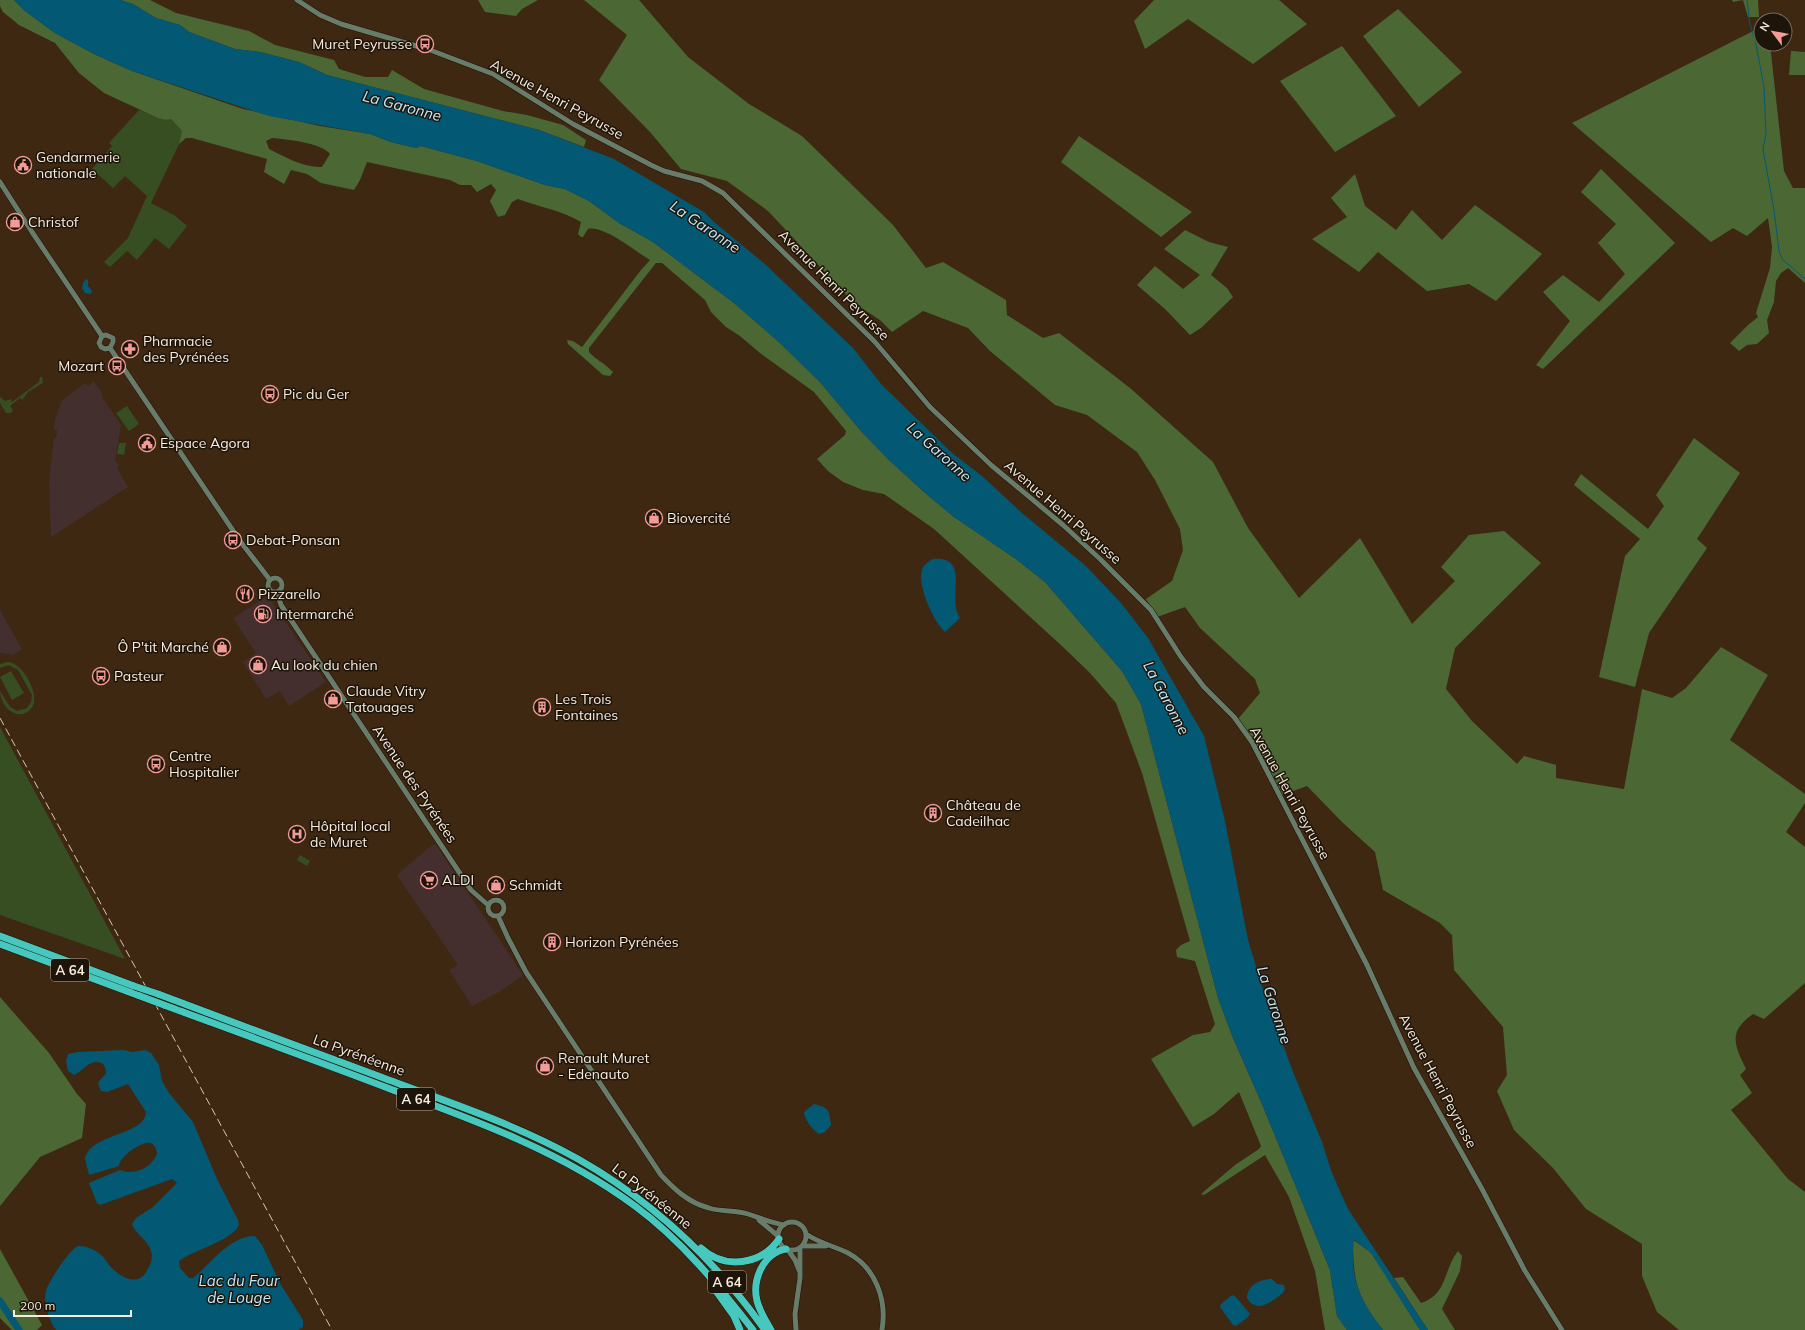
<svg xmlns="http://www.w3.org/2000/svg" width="1805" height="1330" viewBox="0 0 1805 1330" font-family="Mulish,sans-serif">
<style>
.commercial{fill:#442f2e}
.education{fill:#442f2f}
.green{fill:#374e23}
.forest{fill:#4b6734;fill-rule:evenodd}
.water{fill:#035973}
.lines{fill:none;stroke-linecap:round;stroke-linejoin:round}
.stream{stroke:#035973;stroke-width:1}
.river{stroke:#035973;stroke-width:7}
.secondary-casing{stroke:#241000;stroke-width:6}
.highway-casing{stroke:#241000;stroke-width:8}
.secondary{stroke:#677c6a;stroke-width:5}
.highway{stroke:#47c8bf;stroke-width:7}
.rail{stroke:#d6c7b7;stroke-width:1;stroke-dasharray:8 4;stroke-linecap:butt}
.highway-bridge-casing{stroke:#241000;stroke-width:8;stroke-linecap:butt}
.highway-bridge{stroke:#47c8bf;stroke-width:7}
.labels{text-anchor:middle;stroke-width:3;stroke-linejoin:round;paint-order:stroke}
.shield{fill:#1d140a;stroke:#b7aa9e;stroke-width:1}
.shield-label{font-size:13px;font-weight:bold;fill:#f9ebdd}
.poi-label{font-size:14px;fill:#f9ebdd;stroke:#1d140a;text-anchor:start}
.street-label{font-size:14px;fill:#f9ebdd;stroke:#1d140a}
.water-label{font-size:15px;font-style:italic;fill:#c4e9f9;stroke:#1d140a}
</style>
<rect width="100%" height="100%" fill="#3e2812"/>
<path class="commercial" d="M 268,596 L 326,682 L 289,706 L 280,691 L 266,699 L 243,662 L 256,653 L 233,618 Z
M 432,845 L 436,845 L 523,975 L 499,992 L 472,1006 L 449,970 L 458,965 L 397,875 Z"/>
<path class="education" d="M 94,381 L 101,392 L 102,397 L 121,425 L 115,460 L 119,466 L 117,468 L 128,487 L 51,537 L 49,480 L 54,438 L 56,438 L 57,430 L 54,430 L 55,419 L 62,401 L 85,383 L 88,386 Z
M 0,610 L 22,649 L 13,655 L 0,653 Z"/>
<path class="green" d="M 139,110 L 166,120 L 171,119 L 182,131 L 179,144 L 151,203 L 174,215 L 187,226 L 169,249 L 155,238 L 137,260 L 127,251 L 110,267 L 104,262 L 128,238 L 147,196 L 125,176 L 113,188 L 92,169 L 112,146 L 109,143 Z
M 40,377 L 42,377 L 43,383 L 28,392 L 22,400 L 20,398 L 10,406 L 13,410 L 11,413 L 6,413 L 0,403 L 0,397 L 5,401 L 11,399 L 12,402 L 39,382 Z
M 127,406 L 139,424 L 129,431 L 116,413 Z
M 119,443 L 126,443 L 124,455 L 117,454 Z
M 8,662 C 23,663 39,693 33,706 C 21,725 0,708 0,691 L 10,707 L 17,711 L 27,708 L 31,702 L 32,695 L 18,670 L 9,665 L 0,668 L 0,664 Z
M 11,671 L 24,693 L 12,700 L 0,677 Z
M 0,727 L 125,959 L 0,915 Z
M 300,855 L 310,861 L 307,866 L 297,860 Z"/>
<path class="forest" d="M 0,0 L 14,0 L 25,11 L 55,33 L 94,54 L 132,71 L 243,109 L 320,126 L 370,134 L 391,142 L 416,148 L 421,146 L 477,161 L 545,185 L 565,189 L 589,201 L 619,223 L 653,242 L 734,303 L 780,343 L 820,382 L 861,431 L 889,460 L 924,492 L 954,517 L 1016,559 L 1045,582 L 1122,671 L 1141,704 L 1218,998 L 1233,1038 L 1262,1104 L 1330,1270 L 1337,1316 L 1347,1330 L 1325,1330 L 1315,1271 L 1289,1197 L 1265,1155 L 1204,1195 L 1201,1194 L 1235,1165 L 1259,1149 L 1261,1146 L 1239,1092 L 1214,1114 L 1193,1127 L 1151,1059 L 1193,1035 L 1210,1032 L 1215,1024 L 1195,961 L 1177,957 L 1176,950 L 1181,945 L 1190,941 L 1142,773 L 1116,703 L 1090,673 L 1063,647 L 934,529 L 884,494 L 863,490 L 843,482 L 828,471 L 817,459 L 845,435 L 846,431 L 814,392 L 760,353 L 740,336 L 726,327 L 711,312 L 705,300 L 662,263 L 656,263 L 589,348 L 589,352 C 596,360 606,364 613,372 L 610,376 L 603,375 L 568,344 L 567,340 L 573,341 L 582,347 L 641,270 L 650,260 C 636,252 604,225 588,229 L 583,237 L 581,237 L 578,234 L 581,222 C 561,210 539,207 518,199 L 512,202 L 505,215 L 498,217 L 490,201 L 496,190 L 491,184 L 477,192 L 471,185 L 460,185 L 450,180 L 367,162 L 360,180 L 354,190 L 321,183 L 307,174 L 291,170 L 284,184 L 264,172 L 267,159 L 192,138 L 186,138 L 179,144 L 182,131 L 171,119 L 166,120 L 158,118 L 104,93 L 79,73 L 55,43 L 19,25 L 3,12 L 0,6 ZM 272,138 C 285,139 322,143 330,154 L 322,167 C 304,168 285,157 269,149 L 266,141 Z
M 120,0 L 150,0 L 176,13 L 249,31 L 275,45 L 334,60 L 339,69 L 365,77 L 388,77 L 392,70 L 424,89 L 503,111 L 527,115 L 563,125 L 586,140 L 584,147 L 539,130 L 327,75 L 299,62 L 260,52 L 235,49 L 189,32 L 180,25 L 156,18 L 133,4 Z
M 478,0 L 538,0 L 522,9 L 516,16 L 485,12 Z
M 584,0 L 639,0 L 688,57 L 749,104 L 802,136 L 893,225 L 926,268 L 943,262 L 1006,300 L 1007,315 L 1043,338 L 1059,333 L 1130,388 L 1213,462 L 1248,528 L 1299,598 L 1360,538 L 1412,624 L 1455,581 L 1441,567 L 1469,535 L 1504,531 L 1541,563 L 1455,648 L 1446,689 L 1472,721 L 1517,764 L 1524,756 L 1556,765 L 1556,778 L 1624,789 L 1642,689 L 1672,698 L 1686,688 L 1721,647 L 1768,675 L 1730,740 L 1805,794 L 1805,803 L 1786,832 L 1805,847 L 1805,983 L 1764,1019 L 1753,1014 C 1728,1032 1734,1044 1746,1069 L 1740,1075 L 1752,1093 L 1731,1110 L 1788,1179 L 1805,1192 L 1805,1330 L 1679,1330 L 1657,1312 L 1642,1276 L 1642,1244 L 1586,1209 L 1553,1168 L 1514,1130 L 1497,1091 L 1507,1075 L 1503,1027 L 1454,970 L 1452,935 L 1440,923 L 1383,890 L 1375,852 L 1342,822 L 1307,786 L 1282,795 L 1238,719 L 1260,693 L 1255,679 L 1200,628 L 1185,607 L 1157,617 L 1146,599 L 1172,581 L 1183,550 L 1180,529 L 1155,480 L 1137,452 L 1087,415 L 1055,405 L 990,351 L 968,328 L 923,311 L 892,332 L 880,320 L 854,303 L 768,211 L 727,181 L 681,169 L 650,132 L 599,80 L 627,35 Z
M 1154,0 L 1279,0 L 1307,24 L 1253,64 L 1188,19 L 1145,49 L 1134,21 Z
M 1732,0 L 1758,0 L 1759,17 L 1748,17 L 1743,0 L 1733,2 Z
M 1398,9 L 1462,72 L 1419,107 L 1363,36 Z
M 1761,27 L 1761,44 L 1770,44 L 1784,171 L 1793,188 L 1805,188 L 1805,283 L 1788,268 L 1781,273 L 1776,281 L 1774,302 L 1767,320 L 1769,333 L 1757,344 L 1747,345 L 1739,351 L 1730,343 L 1748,325 L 1758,317 L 1756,313 L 1770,268 L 1772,247 L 1768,218 L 1747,236 L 1733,228 L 1711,242 L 1572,123 Z
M 1342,46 L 1396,116 L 1335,152 L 1280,81 Z
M 1791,51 L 1805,52 L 1805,75 L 1789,75 Z
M 1079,136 L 1192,212 L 1161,237 L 1061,162 Z
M 1601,169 L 1675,243 L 1543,369 L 1536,365 L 1570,321 L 1543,292 L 1563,275 L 1599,302 L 1625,274 L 1598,243 L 1616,224 L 1581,192 Z
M 1355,174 L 1365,206 L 1396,230 L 1412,210 L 1442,240 L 1475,205 L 1542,254 L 1496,301 L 1469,284 L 1427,291 L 1378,252 L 1359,272 L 1312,239 L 1347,217 L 1331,198 Z
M 1185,230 L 1209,242 L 1228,247 L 1211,275 L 1227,288 L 1233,297 L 1201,328 L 1190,335 L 1165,309 L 1137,285 L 1155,266 L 1183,289 L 1200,275 L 1164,249 Z
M 1694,438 L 1740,473 L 1697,539 L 1707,548 L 1649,633 L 1635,687 L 1599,677 L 1625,556 L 1640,539 L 1574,485 L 1581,474 L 1648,529 L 1664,506 L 1656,495 Z
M 0,997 L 49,1053 L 77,1094 L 86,1104 L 82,1138 L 40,1157 L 0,1206 Z
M 1353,1240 L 1371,1252 L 1420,1330 L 1383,1330 C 1357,1297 1353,1282 1353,1240 Z
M 0,1249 L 42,1325 L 37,1330 L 12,1330 L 0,1318 Z
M 1458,1251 L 1462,1256 L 1460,1271 L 1442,1309 L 1455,1330 L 1428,1330 L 1394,1278 L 1403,1277 L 1421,1303 C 1448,1294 1443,1270 1458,1251 Z"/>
<path class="water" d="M 14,0 L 120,0 L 133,4 L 156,18 L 180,25 L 189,32 L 235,49 L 260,52 L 299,62 L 327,75 L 539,130 L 614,159 L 704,212 L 714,222 L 766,265 L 853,348 L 881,384 L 952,453 L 982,476 L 1022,513 L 1086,566 L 1121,603 L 1148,638 L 1204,736 L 1225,821 L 1248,940 L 1264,993 L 1293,1072 L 1322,1142 L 1332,1173 L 1348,1209 L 1428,1330 L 1420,1330 L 1371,1253 L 1354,1240 C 1349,1277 1360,1301 1383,1330 L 1347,1330 L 1337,1316 L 1330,1270 L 1262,1104 L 1233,1038 L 1218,998 L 1141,704 L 1122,671 L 1045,582 L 1016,559 L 954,517 L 924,492 L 889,460 L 861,431 L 820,382 L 780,343 L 734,303 L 653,242 L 619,223 L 589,201 L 565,189 L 545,185 L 477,161 L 421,146 L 416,148 L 391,142 L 370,134 L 269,116 L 132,71 L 94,54 L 55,33 L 25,11 Z
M 86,279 L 88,280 L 88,286 L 92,291 L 91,294 L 85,293 L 82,288 L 83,283 Z
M 933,559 C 972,556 946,598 960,618 L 945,632 C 933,621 917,585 922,570 C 924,564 928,562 933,559 Z
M 124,1050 L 132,1052 L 145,1050 L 151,1053 L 159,1065 L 162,1081 L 169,1093 L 193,1122 L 217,1179 L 238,1220 L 239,1225 C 232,1241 193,1250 179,1261 L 180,1268 L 189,1278 L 193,1278 C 211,1264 229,1236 255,1236 L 262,1245 L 281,1285 L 300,1315 L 303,1320 L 303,1327 L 298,1330 L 56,1330 C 49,1320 43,1303 46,1291 C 48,1282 70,1249 78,1246 C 87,1246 94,1249 101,1255 C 106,1259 108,1265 113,1269 C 122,1278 138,1286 146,1272 C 151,1265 153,1259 151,1251 C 148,1240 135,1234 132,1224 L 136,1218 L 153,1207 L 177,1183 L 172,1179 L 100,1205 L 97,1203 L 89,1183 L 120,1170 C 133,1176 152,1168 157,1154 C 157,1150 155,1145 151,1143 C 142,1140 119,1157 119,1166 L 89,1175 L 85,1159 C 90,1133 145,1136 146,1112 L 128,1084 L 107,1092 L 101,1091 L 98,1083 C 100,1079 104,1077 106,1073 C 106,1069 105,1066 103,1064 C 92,1056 83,1071 74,1075 L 68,1071 L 66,1061 L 68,1054 L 78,1052 Z
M 814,1104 C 829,1108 829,1109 831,1125 L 825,1132 L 819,1134 C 812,1129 805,1121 804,1112 Z
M 1272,1279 L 1277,1284 L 1284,1285 L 1285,1289 L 1283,1293 C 1272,1301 1257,1315 1247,1298 C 1247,1285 1261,1279 1272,1279 Z
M 1232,1295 L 1236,1297 L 1250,1314 L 1247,1318 L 1236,1326 L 1233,1325 L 1220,1307 L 1221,1304 Z"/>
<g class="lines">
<path class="stream" d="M 1747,0 L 1750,25 L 1755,39 L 1764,87 L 1766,134 L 1763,149 L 1774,210 L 1779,251 L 1782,259 L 1805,279"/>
<path class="river" d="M 0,1301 L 19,1330"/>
<g class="secondary-casing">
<path id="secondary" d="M 297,0 L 320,15 L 341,24 L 430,50 L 493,74 L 573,124 L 651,165 L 664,171 L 702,181 L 723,193 L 875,342 L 930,407 L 991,465 L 1063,525 L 1100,559 L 1151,610 L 1181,657 L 1204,687 L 1234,717 L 1252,742 L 1367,965 L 1414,1068 L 1482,1189 L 1525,1271 L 1562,1330
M 0,182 L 32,232 L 102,336
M 102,336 L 106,335 L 113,338 L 113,342 L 110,348
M 102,336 L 99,343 L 101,347 L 105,349 L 110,348
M 110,348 L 240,541 L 270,580
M268 585a7 7 0 1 1 14 0a7 7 0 1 1-14 0Z
M 277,592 L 281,605 L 471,890 L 488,905
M488 908a8 8 0 1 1 16 0a8 8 0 1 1-16 0Z
M 498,916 L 508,938 L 526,972 L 661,1175 C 674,1189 689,1203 709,1208 C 721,1212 736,1210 748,1214 C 760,1218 772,1223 784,1225
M 759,1220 L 778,1236
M778 1236a14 14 0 1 1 28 0a14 14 0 1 1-28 0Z
M 806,1234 C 819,1243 834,1246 848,1253 C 876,1268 887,1300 882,1330
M 803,1246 L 826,1246
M 788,1250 L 795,1260 L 799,1270
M 796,1330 L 795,1314 L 800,1278 L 800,1249"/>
</g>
<g class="highway-casing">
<path id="highway" d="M 0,936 L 134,986
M 0,944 L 140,996
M 158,994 C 232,1022 307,1050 381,1077 C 447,1102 516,1124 578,1159 C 652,1201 715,1260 765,1330
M 164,1005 C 240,1033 317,1061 393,1090 C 477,1121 562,1152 635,1206 C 681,1240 718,1285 753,1330
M 701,1248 C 725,1270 761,1265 779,1239
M 716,1291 L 734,1316 L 740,1330
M 771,1330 C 766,1321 760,1312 757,1301 C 752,1280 763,1253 786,1249"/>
</g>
<use href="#secondary" class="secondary"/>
<use href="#highway" class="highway"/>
<path class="rail" d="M 0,718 L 332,1330"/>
<g class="highway-bridge-casing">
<path id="highway-bridge" d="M 134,986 L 158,994
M 140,996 L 164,1005"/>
</g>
<use href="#highway-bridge" class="highway-bridge"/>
</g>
<defs>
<g id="bus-ring" transform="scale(0.9)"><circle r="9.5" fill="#1d140a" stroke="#f59b97" stroke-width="1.5"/><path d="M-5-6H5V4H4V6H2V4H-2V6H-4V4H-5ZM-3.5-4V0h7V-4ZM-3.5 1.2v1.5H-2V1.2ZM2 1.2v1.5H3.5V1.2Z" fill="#f59b97"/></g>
<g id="civic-ring" transform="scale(0.9)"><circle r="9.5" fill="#1d140a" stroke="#f59b97" stroke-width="1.5"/><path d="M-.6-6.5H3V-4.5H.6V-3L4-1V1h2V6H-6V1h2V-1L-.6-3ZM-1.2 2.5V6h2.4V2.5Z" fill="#f59b97"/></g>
<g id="shop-ring" transform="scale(0.9)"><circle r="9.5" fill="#1d140a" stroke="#f59b97" stroke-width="1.5"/><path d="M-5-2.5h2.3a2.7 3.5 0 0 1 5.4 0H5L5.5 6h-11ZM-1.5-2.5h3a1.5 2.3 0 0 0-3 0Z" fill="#f59b97"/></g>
<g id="pharmacy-ring" transform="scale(0.9)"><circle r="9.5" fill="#1d140a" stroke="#f59b97" stroke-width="1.5"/><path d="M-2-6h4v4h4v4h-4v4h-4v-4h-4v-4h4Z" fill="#f59b97"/></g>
<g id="restaurant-ring" transform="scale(0.9)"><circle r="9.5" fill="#1d140a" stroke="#f59b97" stroke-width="1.5"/><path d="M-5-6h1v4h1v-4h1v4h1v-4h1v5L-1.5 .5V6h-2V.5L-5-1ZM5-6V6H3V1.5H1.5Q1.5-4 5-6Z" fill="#f59b97"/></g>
<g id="fuel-ring" transform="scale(0.9)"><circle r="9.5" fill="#1d140a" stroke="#f59b97" stroke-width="1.5"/><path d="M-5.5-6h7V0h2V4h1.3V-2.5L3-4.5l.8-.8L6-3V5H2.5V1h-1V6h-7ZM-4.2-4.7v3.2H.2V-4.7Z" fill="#f59b97"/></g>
<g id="building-ring" transform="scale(0.9)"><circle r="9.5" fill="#1d140a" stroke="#f59b97" stroke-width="1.5"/><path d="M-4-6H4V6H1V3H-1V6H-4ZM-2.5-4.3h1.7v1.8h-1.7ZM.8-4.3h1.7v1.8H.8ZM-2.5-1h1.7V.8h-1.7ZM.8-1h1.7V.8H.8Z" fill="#f59b97"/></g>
<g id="hospital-ring" transform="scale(0.9)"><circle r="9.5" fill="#1d140a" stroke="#f59b97" stroke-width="1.5"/><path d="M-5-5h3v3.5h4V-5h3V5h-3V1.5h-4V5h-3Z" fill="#f59b97"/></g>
<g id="supermarket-ring" transform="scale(0.9)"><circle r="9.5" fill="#1d140a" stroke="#f59b97" stroke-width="1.5"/><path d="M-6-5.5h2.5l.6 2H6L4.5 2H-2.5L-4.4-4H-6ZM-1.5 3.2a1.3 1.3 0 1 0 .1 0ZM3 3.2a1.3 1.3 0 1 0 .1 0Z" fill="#f59b97"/></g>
</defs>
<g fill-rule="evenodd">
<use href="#bus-ring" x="425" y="44"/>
<use href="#civic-ring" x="23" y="165"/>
<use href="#shop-ring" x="15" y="222"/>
<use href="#pharmacy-ring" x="130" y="349"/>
<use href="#bus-ring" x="117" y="366"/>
<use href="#bus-ring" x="270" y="394"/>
<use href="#civic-ring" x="147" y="443"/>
<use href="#shop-ring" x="654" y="518"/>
<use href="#bus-ring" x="233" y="540"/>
<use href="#restaurant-ring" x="245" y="594"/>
<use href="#fuel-ring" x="263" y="614"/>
<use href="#shop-ring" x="222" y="647"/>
<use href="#shop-ring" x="258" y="665"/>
<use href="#bus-ring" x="101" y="676"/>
<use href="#shop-ring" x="333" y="699"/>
<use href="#building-ring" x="542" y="707"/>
<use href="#bus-ring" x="156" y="764"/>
<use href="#building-ring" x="933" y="813"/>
<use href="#hospital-ring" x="297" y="834"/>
<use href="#supermarket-ring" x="429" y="880"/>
<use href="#shop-ring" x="496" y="885"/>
<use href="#building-ring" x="552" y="942"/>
<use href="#shop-ring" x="545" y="1066"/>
</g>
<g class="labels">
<g class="shield">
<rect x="51" y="959" width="38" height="22" rx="3"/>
<rect x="397" y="1088" width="38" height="22" rx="3"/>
<rect x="708" y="1271" width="38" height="22" rx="3"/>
</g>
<g class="shield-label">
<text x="70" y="975">A 64</text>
<text x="416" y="1104">A 64</text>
<text x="727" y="1287">A 64</text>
</g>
<g class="poi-label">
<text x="412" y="49" text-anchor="end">Muret Peyrusse</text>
<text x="36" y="162">Gendarmerie<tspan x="36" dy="16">nationale</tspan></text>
<text x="28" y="227">Christof</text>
<text x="143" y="346">Pharmacie<tspan x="143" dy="16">des Pyrénées</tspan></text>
<text x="104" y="371" text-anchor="end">Mozart</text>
<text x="283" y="399">Pic du Ger</text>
<text x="160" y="448">Espace Agora</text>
<text x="667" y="523">Biovercité</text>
<text x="246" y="545">Debat-Ponsan</text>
<text x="258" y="599">Pizzarello</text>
<text x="276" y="619">Intermarché</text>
<text x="209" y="652" text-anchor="end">Ô P'tit Marché</text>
<text x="271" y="670">Au look du chien</text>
<text x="114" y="681">Pasteur</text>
<text x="346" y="696">Claude Vitry<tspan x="346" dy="16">Tatouages</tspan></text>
<text x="555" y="704">Les Trois<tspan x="555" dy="16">Fontaines</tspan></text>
<text x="169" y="761">Centre<tspan x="169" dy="16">Hospitalier</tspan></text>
<text x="946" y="810">Château de<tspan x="946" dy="16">Cadeilhac</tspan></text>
<text x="310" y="831">Hôpital local<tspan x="310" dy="16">de Muret</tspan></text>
<text x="442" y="885">ALDI</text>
<text x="509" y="890">Schmidt</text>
<text x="565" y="947">Horizon Pyrénées</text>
<text x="558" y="1063">Renault Muret<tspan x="558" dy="16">- Edenauto</tspan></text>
</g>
<g class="street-label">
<text transform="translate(557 99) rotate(29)" y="5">Avenue Henri Peyrusse</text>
<text transform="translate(834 285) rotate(45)" y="5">Avenue Henri Peyrusse</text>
<text transform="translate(1063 512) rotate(41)" y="5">Avenue Henri Peyrusse</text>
<text transform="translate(415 784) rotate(56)" y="5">Avenue des Pyrénées</text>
<text transform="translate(1290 793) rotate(61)" y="5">Avenue Henri Peyrusse</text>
<text transform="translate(359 1055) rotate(20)" y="5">La Pyrénéenne</text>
<text transform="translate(1438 1081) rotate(62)" y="5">Avenue Henri Peyrusse</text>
<text transform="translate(652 1196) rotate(38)" y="5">La Pyrénéenne</text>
</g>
<g class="water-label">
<text transform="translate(402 106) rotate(15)" y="5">La Garonne</text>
<text transform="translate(705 227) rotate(34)" y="5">La Garonne</text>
<text transform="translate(939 452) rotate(42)" y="5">La Garonne</text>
<text transform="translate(1166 698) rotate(62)" y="5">La Garonne</text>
<text transform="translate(1274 1005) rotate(72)" y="5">La Garonne</text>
<text x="239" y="1286">Lac du Four<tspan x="239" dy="17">de Louge</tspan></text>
</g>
</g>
<g transform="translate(1773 32) rotate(302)"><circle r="19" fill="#1d140a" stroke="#756a5e"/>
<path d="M0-3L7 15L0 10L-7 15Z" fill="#f59b97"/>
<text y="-6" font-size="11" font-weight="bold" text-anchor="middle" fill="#f9ebdd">N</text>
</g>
<path d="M14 1310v6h117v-6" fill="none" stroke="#f9ebdd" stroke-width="2"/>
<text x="20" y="1310" font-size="12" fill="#f9ebdd" stroke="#1d140a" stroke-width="3" paint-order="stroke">200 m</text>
</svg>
